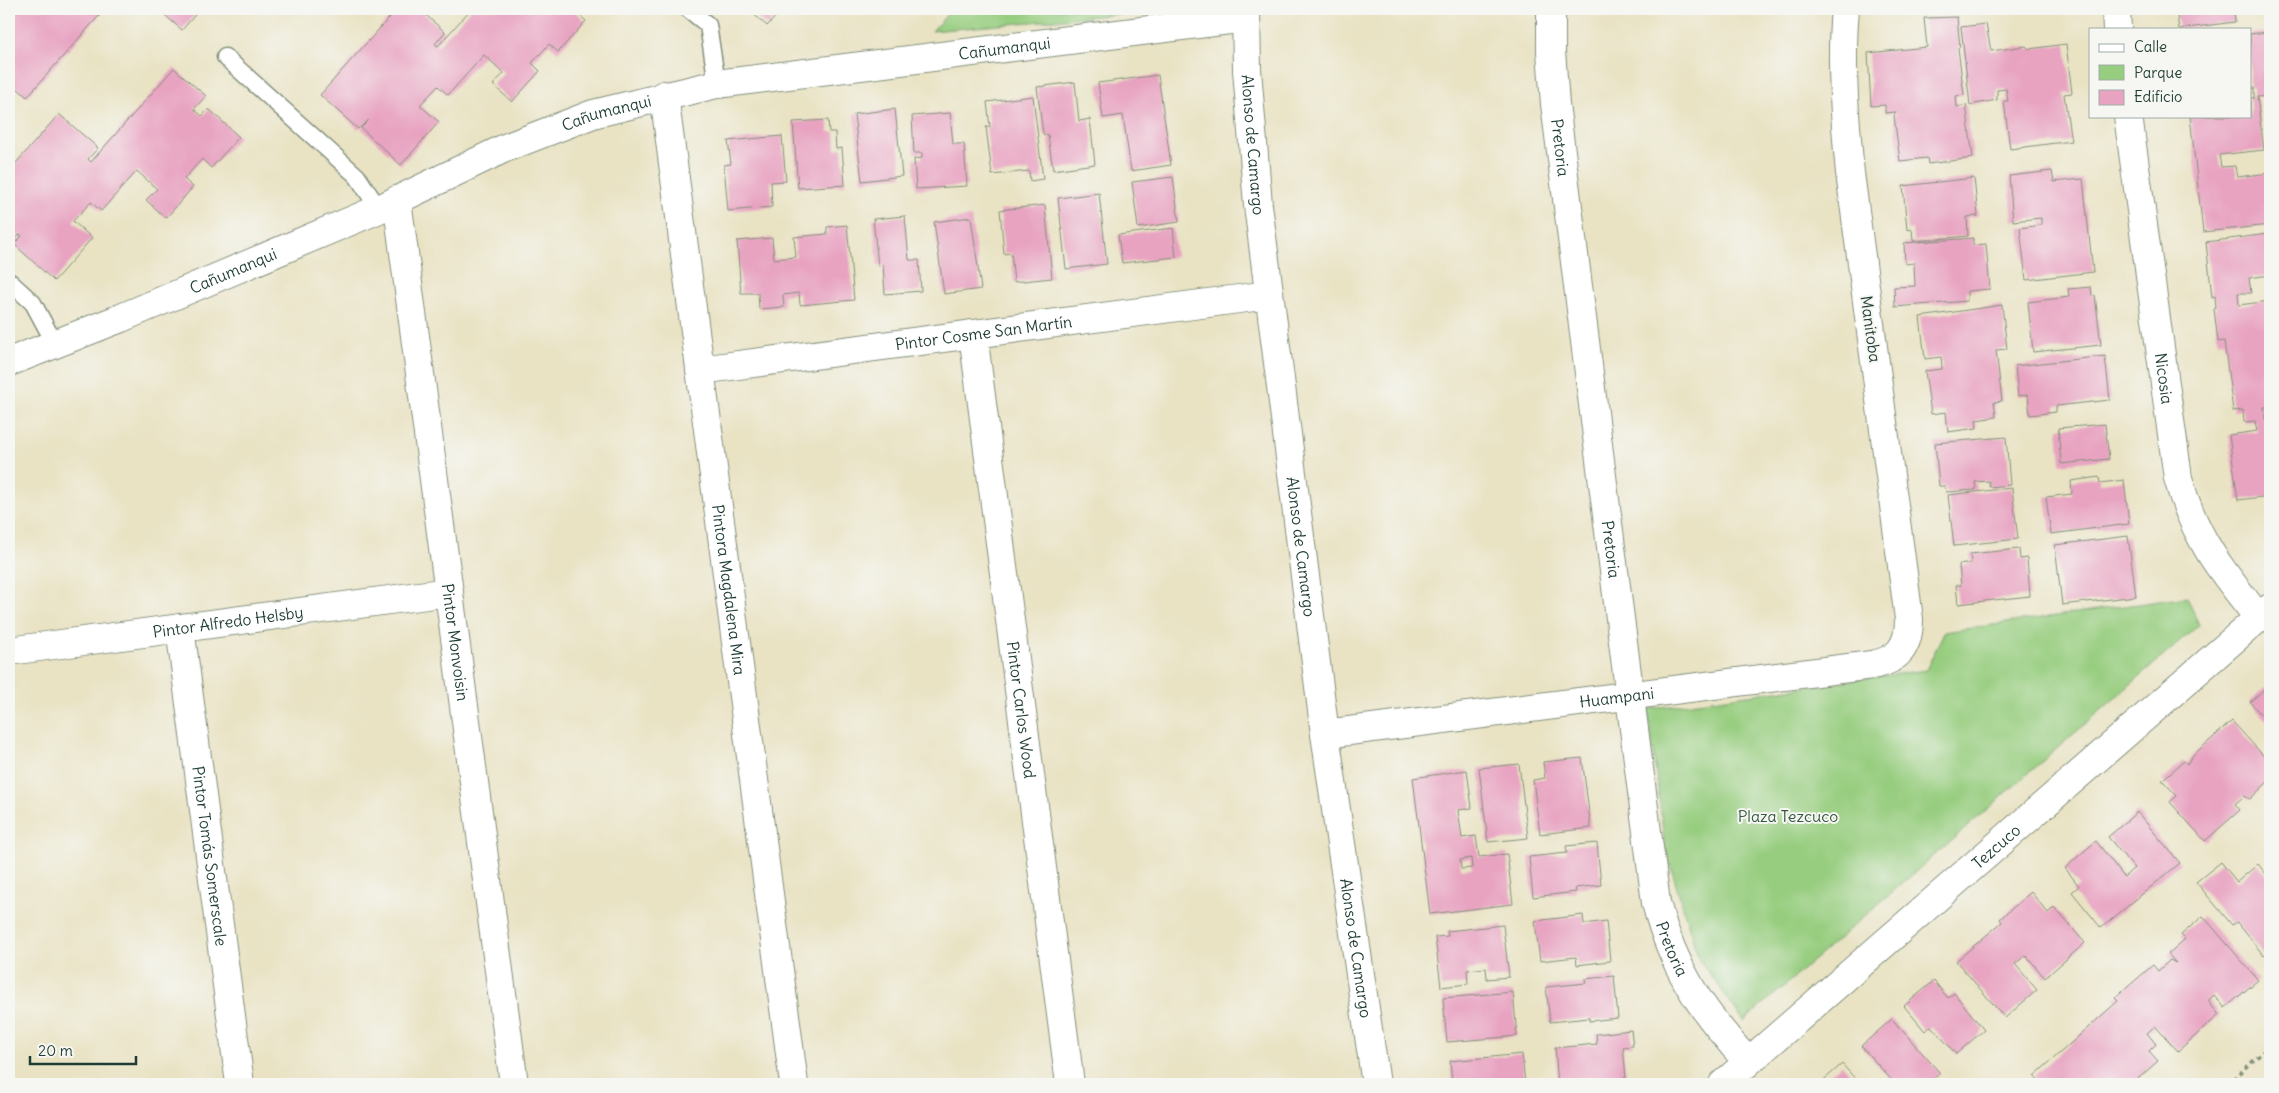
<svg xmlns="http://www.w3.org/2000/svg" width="2279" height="1093" viewBox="0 0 2279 1093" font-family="Delius,sans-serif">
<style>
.green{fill:#97cd7f;stroke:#5b855a}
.building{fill:#e8a3c1;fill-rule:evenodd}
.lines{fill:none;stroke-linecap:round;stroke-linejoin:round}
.service-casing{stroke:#84907c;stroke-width:19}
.minor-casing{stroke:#84907c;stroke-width:30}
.tertiary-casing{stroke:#84907c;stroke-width:30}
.path{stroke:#84907c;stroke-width:3;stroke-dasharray:4 4;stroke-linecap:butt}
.service{stroke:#fff;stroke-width:16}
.minor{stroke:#fff;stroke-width:28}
.tertiary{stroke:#fff;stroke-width:28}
.labels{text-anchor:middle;stroke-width:4;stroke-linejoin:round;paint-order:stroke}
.street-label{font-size:16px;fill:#1f3d34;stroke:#f6f6f2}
.park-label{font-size:16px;fill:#375a43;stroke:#f6f6f2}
</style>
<rect width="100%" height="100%" fill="#f6f6f2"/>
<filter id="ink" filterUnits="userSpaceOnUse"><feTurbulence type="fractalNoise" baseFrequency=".02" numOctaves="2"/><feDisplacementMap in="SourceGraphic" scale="10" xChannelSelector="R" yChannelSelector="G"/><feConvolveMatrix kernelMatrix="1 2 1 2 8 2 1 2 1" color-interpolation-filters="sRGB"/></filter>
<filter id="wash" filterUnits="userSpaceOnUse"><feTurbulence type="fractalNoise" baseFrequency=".0096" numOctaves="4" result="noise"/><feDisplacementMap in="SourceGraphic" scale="20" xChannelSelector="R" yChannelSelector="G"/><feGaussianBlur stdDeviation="1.12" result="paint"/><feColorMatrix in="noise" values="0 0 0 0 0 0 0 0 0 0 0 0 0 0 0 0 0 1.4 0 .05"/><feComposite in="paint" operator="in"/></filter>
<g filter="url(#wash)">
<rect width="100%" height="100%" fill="#e9e3c4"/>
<path class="green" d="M 952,9 L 1174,9 L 932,31 Z
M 2187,597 L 2199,625 L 1744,1021 L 1698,958 L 1665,847 L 1648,709 L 1926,670 L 1944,632 Z"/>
<g id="blocks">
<path class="building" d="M 9,9 L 105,9 L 27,97 L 9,81 Z
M 158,9 L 200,9 L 182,30 Z
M 397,9 L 419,9 L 445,32 L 435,44 L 438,46 L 471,9 L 572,9 L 586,21 L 558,52 L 549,44 L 532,63 L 540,71 L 512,102 L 493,85 L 504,73 L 484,55 L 448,95 L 438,86 L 420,105 L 439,122 L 401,165 L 361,128 L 369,120 L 358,129 L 320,95 Z
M 748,9 L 783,9 L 767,26 Z
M 2176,9 L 2234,9 L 2235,22 L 2179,29 Z
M 1957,17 L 1960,47 L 1958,48 L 1964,95 L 1956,96 L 1957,107 L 1966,105 L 1973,158 L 1928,164 L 1927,158 L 1900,161 L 1894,116 L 1896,112 L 1885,113 L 1885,105 L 1871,106 L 1868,53 L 1927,47 L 1924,18 Z
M 1986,24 L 1991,51 L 2026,46 L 2029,49 L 2066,44 L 2072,93 L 2064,94 L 2071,141 L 2010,149 L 2004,101 L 2008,101 L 2006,89 L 1997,90 L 1997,100 L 1970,105 L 1961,27 Z
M 2268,32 L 2270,49 L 2270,96 L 2257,97 L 2264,150 L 2219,155 L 2221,167 L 2235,166 L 2237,177 L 2269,173 L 2270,225 L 2203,232 L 2190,116 L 2250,116 L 2250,98 L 2254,98 L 2254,88 L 2250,88 L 2250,34 Z
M 174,68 L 206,96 L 194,109 L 202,116 L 209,109 L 239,137 L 211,168 L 202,159 L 184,179 L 193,187 L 166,218 L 146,200 L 157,189 L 137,171 L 101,211 L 91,202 L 73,221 L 92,238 L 54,281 L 14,244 L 22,236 L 20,234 L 11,245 L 9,243 L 9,171 L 59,114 L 98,148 L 88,159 L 91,162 Z
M 1158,75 L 1171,165 L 1131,171 L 1123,115 L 1103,118 L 1098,83 Z
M 1075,82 L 1079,121 L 1090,119 L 1095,164 L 1053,170 L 1048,135 L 1043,134 L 1037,87 Z
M 1033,96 L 1043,179 L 1030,181 L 1029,171 L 992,175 L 986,127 L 990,127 L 987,102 Z
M 895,109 L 902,176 L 862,181 L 854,114 Z
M 950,113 L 953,144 L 964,144 L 967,186 L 916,189 L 914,159 L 922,158 L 922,153 L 914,153 L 912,116 Z
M 828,120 L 829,132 L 835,132 L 836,149 L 842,148 L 845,185 L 798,188 L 793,122 Z
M 782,136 L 786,181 L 771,182 L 772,207 L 728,211 L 724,165 L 731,164 L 728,141 Z
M 2052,171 L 2054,182 L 2083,179 L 2093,272 L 2026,280 L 2020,228 L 2041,225 L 2041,218 L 2013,221 L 2009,176 Z
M 1173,177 L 1179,222 L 1138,228 L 1132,182 Z
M 1974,178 L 1978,216 L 1967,217 L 1968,236 L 1913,241 L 1912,229 L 1907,230 L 1903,186 Z
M 1099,193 L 1107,264 L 1066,269 L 1058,198 Z
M 1045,205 L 1052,278 L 1014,282 L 1011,253 L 1004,254 L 1000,210 Z
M 905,216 L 909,260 L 919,260 L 921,291 L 885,294 L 883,265 L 878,266 L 873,219 Z
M 971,217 L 981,289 L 944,294 L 934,222 Z
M 847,225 L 854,300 L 800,305 L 799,293 L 783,295 L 784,307 L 759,309 L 758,293 L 741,293 L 737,241 L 772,238 L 774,259 L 796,257 L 794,237 L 827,234 L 827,227 Z
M 1173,228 L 1176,257 L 1122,263 L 1118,235 Z
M 2268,234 L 2270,275 L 2249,278 L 2251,293 L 2238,293 L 2239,305 L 2270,301 L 2270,407 L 2264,407 L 2265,419 L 2270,419 L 2270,496 L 2238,500 L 2229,435 L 2257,431 L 2255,421 L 2244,422 L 2243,410 L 2233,411 L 2224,341 L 2218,342 L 2214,309 L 2216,308 L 2215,296 L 2212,297 L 2206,242 Z
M 1973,238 L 1973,245 L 1986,244 L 1990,289 L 1967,291 L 1967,301 L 1895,307 L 1894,287 L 1915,286 L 1914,263 L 1905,264 L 1904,243 Z
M 2091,287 L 2092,296 L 2095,295 L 2101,345 L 2033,352 L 2028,302 L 2069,297 L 2068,289 Z
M 2002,305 L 2007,349 L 1996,350 L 2002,401 L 1994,402 L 1996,417 L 1976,420 L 1977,428 L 1948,432 L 1946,412 L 1931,414 L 1925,371 L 1942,369 L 1942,367 L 1941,357 L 1925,359 L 1920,317 Z
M 2105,356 L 2110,400 L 2056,406 L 2056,412 L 2030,415 L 2028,395 L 2018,396 L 2015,366 Z
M 2105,424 L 2109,459 L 2061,464 L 2058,428 Z
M 2006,437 L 2010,485 L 1989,487 L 1989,481 L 1975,482 L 1976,490 L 1946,492 L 1945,486 L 1939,486 L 1935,443 Z
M 2099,477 L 2100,483 L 2124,480 L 2129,524 L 2051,534 L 2046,497 L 2072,494 L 2071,481 Z
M 2012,488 L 2018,539 L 1954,546 L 1948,495 Z
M 2128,536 L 2136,596 L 2062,605 L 2055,545 Z
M 2019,549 L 2020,559 L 2027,558 L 2030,596 L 1958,604 L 1956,585 L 1961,585 L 1959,565 L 1971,563 L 1970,554 Z
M 2270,684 L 2270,725 L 2250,702 Z
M 2232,721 L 2270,763 L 2270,780 L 2250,799 L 2244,796 L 2235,804 L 2240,810 L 2205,841 L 2170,802 L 2177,796 L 2162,780 L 2184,761 L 2187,764 L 2192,756 Z
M 1582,758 L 1591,828 L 1540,834 L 1533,780 L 1545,778 L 1543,762 Z
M 1519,764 L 1528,838 L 1488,842 L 1479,768 Z
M 1467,770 L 1472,808 L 1458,810 L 1462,838 L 1476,836 L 1479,857 L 1507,854 L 1513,904 L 1430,914 L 1413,778 ZM 1471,858 L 1472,868 L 1461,869 L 1460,860 Z
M 2137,812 L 2180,863 L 2101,928 L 2072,892 L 2079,886 L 2065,868 L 2096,841 L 2124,877 L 2134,868 L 2108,837 Z
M 1597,843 L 1601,885 L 1575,888 L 1576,892 L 1533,897 L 1529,857 L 1567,853 L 1566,846 Z
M 2221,862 L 2237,882 L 2258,864 L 2270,879 L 2270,951 L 2264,956 L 2237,922 L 2232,925 L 2196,882 Z
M 2031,892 L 2048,913 L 2054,907 L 2085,943 L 2045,978 L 2026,955 L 2015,964 L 2037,990 L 2005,1018 L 1956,961 L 2002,922 L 2000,919 Z
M 1583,915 L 1584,924 L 1606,921 L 1610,961 L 1577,965 L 1576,957 L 1540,961 L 1535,921 Z
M 2203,916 L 2258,980 L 2225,1008 L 2214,995 L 2208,1001 L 2219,1015 L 2178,1051 L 2155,1026 L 2147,1033 L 2156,1044 L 2149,1051 L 2158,1061 L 2132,1084 L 2041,1084 L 2034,1076 L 2118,1001 L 2115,998 L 2153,965 L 2158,971 L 2170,960 L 2176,963 L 2168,954 L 2185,939 L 2181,935 Z
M 1503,925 L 1509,977 L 1487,979 L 1486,968 L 1467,970 L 1468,984 L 1441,987 L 1435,937 L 1448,936 L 1447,931 Z
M 1614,976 L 1618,1018 L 1589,1021 L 1589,1018 L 1550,1022 L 1546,987 L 1586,983 L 1585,979 Z
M 1934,981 L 1948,998 L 1954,993 L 1984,1030 L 1956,1054 L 1931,1026 L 1925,1031 L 1904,1006 Z
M 1513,992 L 1517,1036 L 1447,1042 L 1443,998 Z
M 1892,1019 L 1940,1073 L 1927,1084 L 1895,1084 L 1861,1046 Z
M 1631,1030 L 1633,1046 L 1623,1047 L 1626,1078 L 1615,1079 L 1616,1084 L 1558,1084 L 1555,1048 L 1597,1044 L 1596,1034 Z
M 1522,1054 L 1525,1084 L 1452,1084 L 1450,1061 Z
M 1842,1064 L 1860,1084 L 1819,1084 Z"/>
</g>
</g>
<g filter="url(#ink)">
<use href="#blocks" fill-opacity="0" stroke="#84907c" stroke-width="1"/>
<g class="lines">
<g class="service-casing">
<path id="service" d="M 688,9 L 708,25 L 717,84
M 225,57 L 357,176 L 379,209
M 9,281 L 33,303 L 55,344"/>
</g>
<g class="minor-casing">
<g id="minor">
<path id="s1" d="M 1551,9 L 1551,51 L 1555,104 L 1656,903 C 1674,971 1702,1011 1748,1062"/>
<path d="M 2116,9 L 2117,29"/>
<path id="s2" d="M 664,95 L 794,1084"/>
<path id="s3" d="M 2128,116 L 2178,478 C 2194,537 2221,571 2259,618"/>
<path id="s4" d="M 397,200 L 514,1084"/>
<path id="s5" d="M 973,334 L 1070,1084"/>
<path id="s6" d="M 9,362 L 121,318 L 379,209 L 505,148 L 593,114 L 717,84 L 1246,18"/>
<path id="s7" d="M 700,370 L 1269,295"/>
<path id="s8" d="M 180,628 L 240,1084"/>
<path id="s9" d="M 9,651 L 449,592"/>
<path id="s10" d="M 1325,734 L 1872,665 C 1899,660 1909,646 1909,619 L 1850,173 C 1845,119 1840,63 1845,9"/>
<path id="s11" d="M 1723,1084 L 2270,608"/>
</g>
</g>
<g class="tertiary-casing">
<g id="tertiary">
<path id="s12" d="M 1246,9 L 1247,70 L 1258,205 L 1325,734 L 1376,1084"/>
</g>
</g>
<path class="path" d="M 2227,1084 L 2270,1046"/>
<use href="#service" class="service"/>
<use href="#minor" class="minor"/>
<use href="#tertiary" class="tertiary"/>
</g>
</g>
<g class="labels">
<g class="street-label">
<text dy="6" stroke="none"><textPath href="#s6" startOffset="1052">Cañumanqui</textPath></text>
<text dy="6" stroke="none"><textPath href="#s6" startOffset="648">Cañumanqui</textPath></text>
<text dy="6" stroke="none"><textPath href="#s12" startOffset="136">Alonso de Camargo</textPath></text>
<text dy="6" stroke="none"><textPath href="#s1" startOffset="139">Pretoria</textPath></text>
<text dy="6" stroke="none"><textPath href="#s6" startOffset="242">Cañumanqui</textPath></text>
<text transform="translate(1871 329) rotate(82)" y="6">Manitoba</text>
<text dy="6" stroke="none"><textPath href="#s7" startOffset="286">Pintor Cosme San Martín</textPath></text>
<text dy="6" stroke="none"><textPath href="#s3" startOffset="265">Nicosia</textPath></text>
<text dy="6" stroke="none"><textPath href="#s12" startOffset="541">Alonso de Camargo</textPath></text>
<text dy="6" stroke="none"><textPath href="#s1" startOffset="544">Pretoria</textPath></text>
<text dy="6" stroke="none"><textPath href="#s2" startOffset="499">Pintora Magdalena Mira</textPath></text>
<text dy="6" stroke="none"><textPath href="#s9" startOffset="221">Pintor Alfredo Helsby</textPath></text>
<text dy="6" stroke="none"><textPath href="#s4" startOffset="446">Pintor Monvoisin</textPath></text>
<text dy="6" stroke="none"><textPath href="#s10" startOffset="294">Huampani</textPath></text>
<text dy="6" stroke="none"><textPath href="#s5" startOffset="379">Pintor Carlos Wood</textPath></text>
<text dy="6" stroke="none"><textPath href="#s11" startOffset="362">Tezcuco</textPath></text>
<text dy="6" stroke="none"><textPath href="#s8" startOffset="230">Pintor Tomás Somerscale</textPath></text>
<text dy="6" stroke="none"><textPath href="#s1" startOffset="949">Pretoria</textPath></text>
<text dy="6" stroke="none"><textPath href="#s12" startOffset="946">Alonso de Camargo</textPath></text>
</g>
<g class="park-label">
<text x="1788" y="822">Plaza Tezcuco</text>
</g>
</g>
<rect width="2279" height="1093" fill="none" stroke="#f6f6f2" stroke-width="30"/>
<rect x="2089" y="28" width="162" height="90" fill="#f6f6f2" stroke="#a0aca6"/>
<rect x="2099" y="44" width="25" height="8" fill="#ffffff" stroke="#a0aca6"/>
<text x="2134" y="52" font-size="15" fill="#1f3d34">Calle</text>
<rect x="2099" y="65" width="25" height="15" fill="#97cd7f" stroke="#a0aca6"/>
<text x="2134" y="78" font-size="15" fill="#1f3d34">Parque</text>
<rect x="2099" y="90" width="25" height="15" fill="#e8a3c1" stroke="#a0aca6"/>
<text x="2134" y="102" font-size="15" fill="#1f3d34">Edificio</text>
<path d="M30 1056v8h106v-8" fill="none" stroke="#1f3d34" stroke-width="2.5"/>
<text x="38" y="1056" font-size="15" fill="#1f3d34" stroke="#f6f6f2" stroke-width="4" paint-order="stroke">20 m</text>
</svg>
